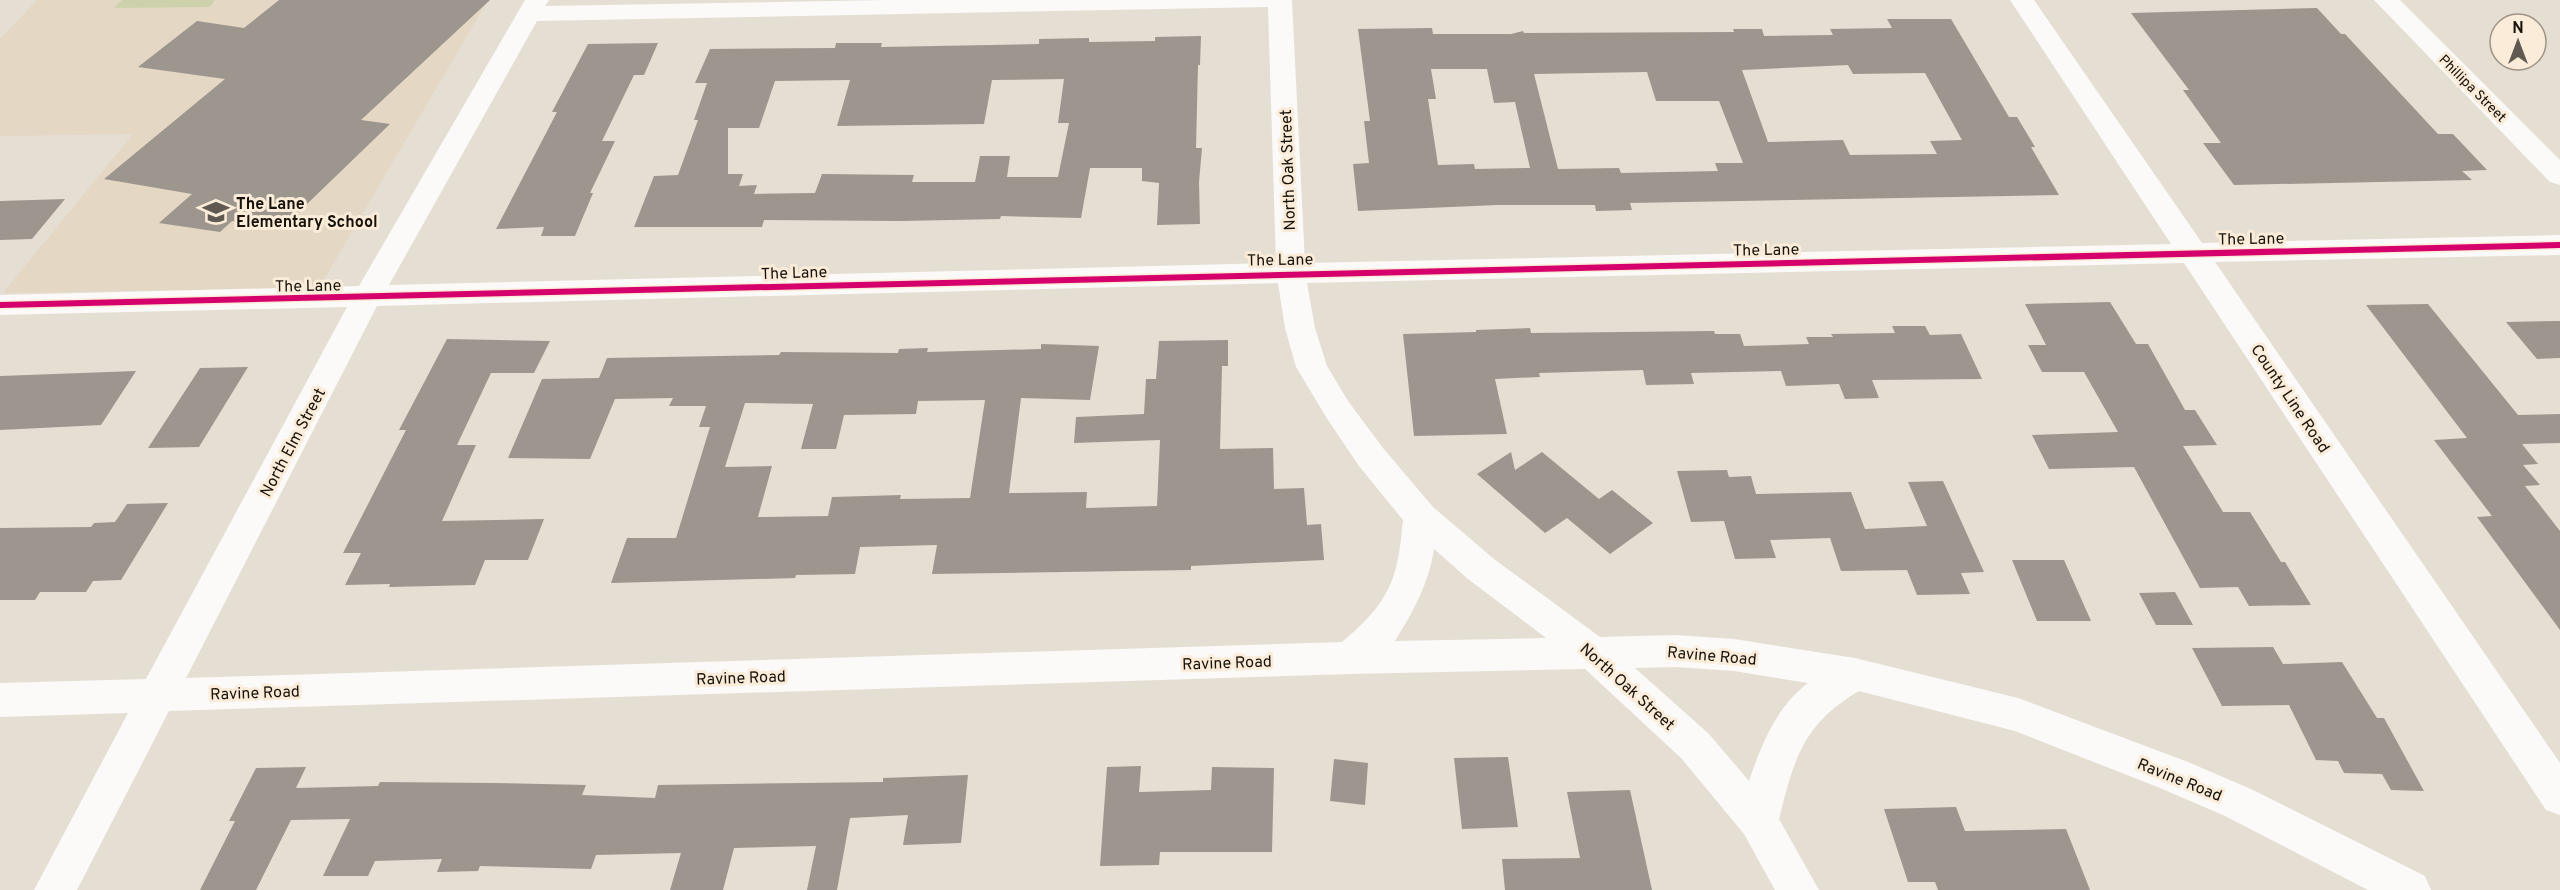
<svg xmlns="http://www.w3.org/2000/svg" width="2560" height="890" viewBox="0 0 2560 890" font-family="Overpass,sans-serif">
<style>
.built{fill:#e4d7c4}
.green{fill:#ced2ac}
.building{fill:#9c968e;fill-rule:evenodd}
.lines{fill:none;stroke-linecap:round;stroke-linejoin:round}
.minor{fill:#fbfaf8;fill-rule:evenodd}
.cycleway-casing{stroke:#faecd8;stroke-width:9}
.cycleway{stroke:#d6006c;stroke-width:6}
.labels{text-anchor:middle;stroke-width:6;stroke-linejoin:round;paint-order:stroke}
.far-street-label{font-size:14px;fill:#17120b;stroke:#faecd8}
.street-label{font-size:16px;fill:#17120b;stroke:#faecd8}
.poi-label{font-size:16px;font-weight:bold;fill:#17120b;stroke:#faecd8;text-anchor:start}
</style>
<rect width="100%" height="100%" fill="#e5ded3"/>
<path class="built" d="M 37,0 L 488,0 L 319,288 L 3,293 L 133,134 L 0,136 L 0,39 Z"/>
<path class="green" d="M 122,0 L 215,0 L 210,7 L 114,8 Z"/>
<path class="building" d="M 279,0 L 490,0 L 361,120 L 390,124 L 280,230 L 232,221 L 220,232 L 159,223 L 192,194 L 104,179 L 225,79 L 138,67 L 197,21 L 244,28 Z
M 2317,8 L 2341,34 L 2345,34 L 2438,134 L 2453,134 L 2487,170 L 2462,171 L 2472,180 L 2234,185 L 2203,143 L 2221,143 L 2183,90 L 2189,90 L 2131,13 Z
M 1887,19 L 1951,19 L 2009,117 L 2017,117 L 2035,147 L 2031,147 L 2059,195 L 1630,203 L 1632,210 L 1596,211 L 1595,205 L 1497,205 L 1358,211 L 1353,164 L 1369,163 L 1364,121 L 1370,121 L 1358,29 L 1432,28 L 1433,34 L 1511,34 L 1523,31 L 1524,33 L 1734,32 L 1733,29 L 1762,29 L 1764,36 L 1833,35 L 1830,29 L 1892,28 ZM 1848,65 L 1853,74 L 1925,73 L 1962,140 L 1930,141 L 1937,154 L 1850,155 L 1843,140 L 1768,142 L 1742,70 ZM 1431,69 L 1487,69 L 1494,103 L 1515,102 L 1530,168 L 1475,169 L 1474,164 L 1438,165 L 1428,99 L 1436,99 ZM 1647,72 L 1656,101 L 1719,101 L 1743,163 L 1715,163 L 1718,171 L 1621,173 L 1619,168 L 1558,169 L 1534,74 Z
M 1201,36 L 1200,65 L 1198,65 L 1196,148 L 1202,148 L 1199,182 L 1200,224 L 1157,225 L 1159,183 L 1142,181 L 1142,168 L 1090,168 L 1081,218 L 1001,216 L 1000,219 L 901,221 L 764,220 L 762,227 L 634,227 L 654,176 L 678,175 L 698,120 L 694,120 L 707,83 L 695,83 L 710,49 L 835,48 L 836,43 L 882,43 L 881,47 L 1039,44 L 1039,39 L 1089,38 L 1089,42 L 1155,41 L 1155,37 ZM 1064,79 L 1058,123 L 1069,123 L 1058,177 L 1007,177 L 1010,156 L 980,156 L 975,182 L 912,182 L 914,175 L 822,174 L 815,193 L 754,194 L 757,185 L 739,186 L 743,174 L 728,174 L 728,128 L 759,128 L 775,81 L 850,80 L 837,126 L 984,124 L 992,80 Z
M 658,43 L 644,75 L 634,75 L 602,141 L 615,141 L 590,193 L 593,193 L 575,236 L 541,236 L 544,227 L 496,229 L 557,112 L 552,112 L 588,44 Z
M 65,199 L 32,239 L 0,240 L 0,201 Z
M 2110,302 L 2136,344 L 2148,344 L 2185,410 L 2195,410 L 2217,445 L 2183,446 L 2223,512 L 2250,512 L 2281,562 L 2285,562 L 2311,605 L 2249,606 L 2238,587 L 2200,588 L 2134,467 L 2049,469 L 2032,435 L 2118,432 L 2084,372 L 2042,372 L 2028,345 L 2046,345 L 2025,304 Z
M 2428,304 L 2518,415 L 2560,414 L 2560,443 L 2522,444 L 2538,464 L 2523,465 L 2540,485 L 2525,486 L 2560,531 L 2560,630 L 2477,517 L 2492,516 L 2434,440 L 2467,438 L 2366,305 Z
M 2560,321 L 2560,358 L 2537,359 L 2506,322 Z
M 1892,326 L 1925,326 L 1930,335 L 1961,334 L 1982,379 L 1872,380 L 1879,398 L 1845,399 L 1839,384 L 1786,386 L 1781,371 L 1691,373 L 1694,384 L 1646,385 L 1643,370 L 1539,373 L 1540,377 L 1495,379 L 1507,434 L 1414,436 L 1403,334 L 1476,332 L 1476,330 L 1530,328 L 1531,333 L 1714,331 L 1715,334 L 1740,334 L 1744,346 L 1809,344 L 1806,337 L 1833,337 L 1831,334 L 1895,333 Z
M 447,339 L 550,341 L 534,373 L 491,373 L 457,445 L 476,445 L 442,521 L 544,519 L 528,560 L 485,560 L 475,585 L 389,587 L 390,584 L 345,585 L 361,553 L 343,553 L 406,430 L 399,430 Z
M 1228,340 L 1228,366 L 1222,366 L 1220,449 L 1273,448 L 1274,489 L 1304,488 L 1307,525 L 1321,524 L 1324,560 L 1191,566 L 1191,570 L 932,574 L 937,545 L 860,547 L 855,574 L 796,575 L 795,578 L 611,583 L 627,538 L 676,538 L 710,427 L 699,427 L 706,406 L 669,406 L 673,398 L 615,399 L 590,459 L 508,458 L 542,379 L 599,378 L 607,358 L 779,355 L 781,352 L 898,353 L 899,349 L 928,348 L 927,352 L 1041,349 L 1041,344 L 1099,346 L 1090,400 L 1021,398 L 1009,493 L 1087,492 L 1086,508 L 1157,506 L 1160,440 L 1074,443 L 1076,417 L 1144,414 L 1146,379 L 1156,379 L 1159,341 ZM 985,400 L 970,498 L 900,499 L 901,495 L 832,497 L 828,516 L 758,517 L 772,466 L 725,467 L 745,403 L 813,404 L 801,449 L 836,449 L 844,415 L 916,414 L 918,401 Z
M 248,367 L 199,447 L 148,448 L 200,368 Z
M 136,371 L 101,425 L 0,430 L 0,376 Z
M 1511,452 L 1515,470 L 1542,452 L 1599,499 L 1612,490 L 1653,523 L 1610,554 L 1567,518 L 1545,533 L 1477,474 Z
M 1727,470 L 1729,477 L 1751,476 L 1756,494 L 1851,492 L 1865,529 L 1927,526 L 1908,482 L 1943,481 L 1984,572 L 1961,573 L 1970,594 L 1917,595 L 1907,570 L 1841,571 L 1830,538 L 1770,540 L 1776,558 L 1735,559 L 1724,521 L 1691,522 L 1677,471 Z
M 168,503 L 121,580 L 93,581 L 86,592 L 40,592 L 35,600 L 0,600 L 0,528 L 91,527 L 94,523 L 115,522 L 127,504 Z
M 2012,560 L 2064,560 L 2091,621 L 2037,621 Z
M 2175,592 L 2193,625 L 2156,625 L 2139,593 Z
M 2273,647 L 2283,664 L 2342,662 L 2377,718 L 2384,718 L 2424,791 L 2391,790 L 2382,774 L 2344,773 L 2338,761 L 2316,760 L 2289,705 L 2222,706 L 2192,648 Z
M 1508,757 L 1518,827 L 1462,829 L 1454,758 Z
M 1334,759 L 1368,763 L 1365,805 L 1330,801 Z
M 1141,766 L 1139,792 L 1211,790 L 1212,767 L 1274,768 L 1272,852 L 1160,852 L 1159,865 L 1100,866 L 1107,767 Z
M 306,767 L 296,788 L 378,786 L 380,782 L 495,783 L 586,785 L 582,795 L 655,798 L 658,785 L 883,782 L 883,778 L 968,775 L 961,843 L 903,845 L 908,815 L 850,818 L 837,890 L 807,890 L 816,846 L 734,848 L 723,890 L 670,890 L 681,853 L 596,855 L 591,869 L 480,866 L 478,871 L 437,872 L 442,859 L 375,861 L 368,876 L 323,876 L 350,819 L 291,820 L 256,890 L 200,890 L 235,821 L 229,821 L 256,768 Z
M 1630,790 L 1652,890 L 1505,890 L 1502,859 L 1580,858 L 1567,792 Z
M 1956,807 L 1965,831 L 2066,829 L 2090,890 L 1938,890 L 1935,882 L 1908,882 L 1884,809 Z"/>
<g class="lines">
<path class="minor" d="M 525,0 L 549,0 L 545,6 L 887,0 L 1292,0 L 1305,263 L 2171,244 L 2010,0 L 2034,0 L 2202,243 L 2560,235 L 2560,255 L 2215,262 L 2560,763 L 2560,815 L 2546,810 L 2184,263 L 1307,283 L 1315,328 L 1327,366 L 1348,401 L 1383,448 L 1433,507 L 1494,559 L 1600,637 L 1675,635 L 1734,639 L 1855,658 L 2018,698 L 2188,762 L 2253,790 L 2425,876 L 2431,890 L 2368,890 L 2225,816 L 2160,788 L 2015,731 L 1859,691 C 1803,724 1794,759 1779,819 L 1819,890 L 1775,890 L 1744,834 L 1681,758 L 1585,669 L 1350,674 L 169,711 L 77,890 L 34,890 L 128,713 L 0,717 L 0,683 L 146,679 L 347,307 L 0,315 L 0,295 L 359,286 ZM 1268,7 L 1276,263 L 389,285 L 537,21 ZM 1278,283 L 1285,328 L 1296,367 L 1326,417 L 1359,466 L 1403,520 C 1401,537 1400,555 1395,571 C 1387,601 1365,623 1342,642 L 186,678 L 377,306 ZM 1434,549 L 1468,579 L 1546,638 L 1395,641 C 1413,612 1429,583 1434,549 ZM 1675,667 L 1734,671 L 1808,683 C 1777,706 1761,745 1749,781 L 1709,734 L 1635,668 Z
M 2374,0 L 2400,0 L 2560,160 L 2560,185 L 2550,182 Z"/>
<g class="cycleway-casing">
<path id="cycleway" d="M 0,305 L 2560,245"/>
</g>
<use href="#cycleway" class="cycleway"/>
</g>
<defs>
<g id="school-bare" transform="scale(2.07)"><path d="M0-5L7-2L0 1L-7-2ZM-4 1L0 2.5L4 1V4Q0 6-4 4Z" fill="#5f5951" stroke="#faecd8" stroke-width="2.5" paint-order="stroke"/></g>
</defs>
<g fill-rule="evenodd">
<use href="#school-bare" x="216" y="212"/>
</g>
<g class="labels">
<g class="far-street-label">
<text transform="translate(2473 88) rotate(45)" y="5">Phillipa Street</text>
</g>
<g class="street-label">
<text transform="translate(1287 170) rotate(-92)" y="6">North Oak Street</text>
<text transform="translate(2251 238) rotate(-1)" y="6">The Lane</text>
<text transform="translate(1766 249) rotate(-1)" y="6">The Lane</text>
<text transform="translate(1280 259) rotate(-1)" y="6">The Lane</text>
<text transform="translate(794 272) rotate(-2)" y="6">The Lane</text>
<text transform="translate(308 285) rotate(-1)" y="6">The Lane</text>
<text transform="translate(2291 398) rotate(56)" y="6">County Line Road</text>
<text transform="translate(292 442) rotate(-62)" y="6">North Elm Street</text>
<text transform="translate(1712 655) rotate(5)" y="6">Ravine Road</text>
<text transform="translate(1227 662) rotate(-2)" y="6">Ravine Road</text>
<text transform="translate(741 677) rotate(-2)" y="6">Ravine Road</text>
<text transform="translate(1628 686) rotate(42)" y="6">North Oak Street</text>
<text transform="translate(255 692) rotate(-2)" y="6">Ravine Road</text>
<text transform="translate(2180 779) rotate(22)" y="6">Ravine Road</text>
</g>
<g class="poi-label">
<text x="236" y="209">The Lane<tspan x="236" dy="18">Elementary School</tspan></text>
</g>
</g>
<g transform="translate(2518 42)"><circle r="28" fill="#faecd8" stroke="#9f9586" stroke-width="1.5"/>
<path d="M0-4.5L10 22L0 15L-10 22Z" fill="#5f5951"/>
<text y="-9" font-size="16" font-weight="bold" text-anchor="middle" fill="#17120b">N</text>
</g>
</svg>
